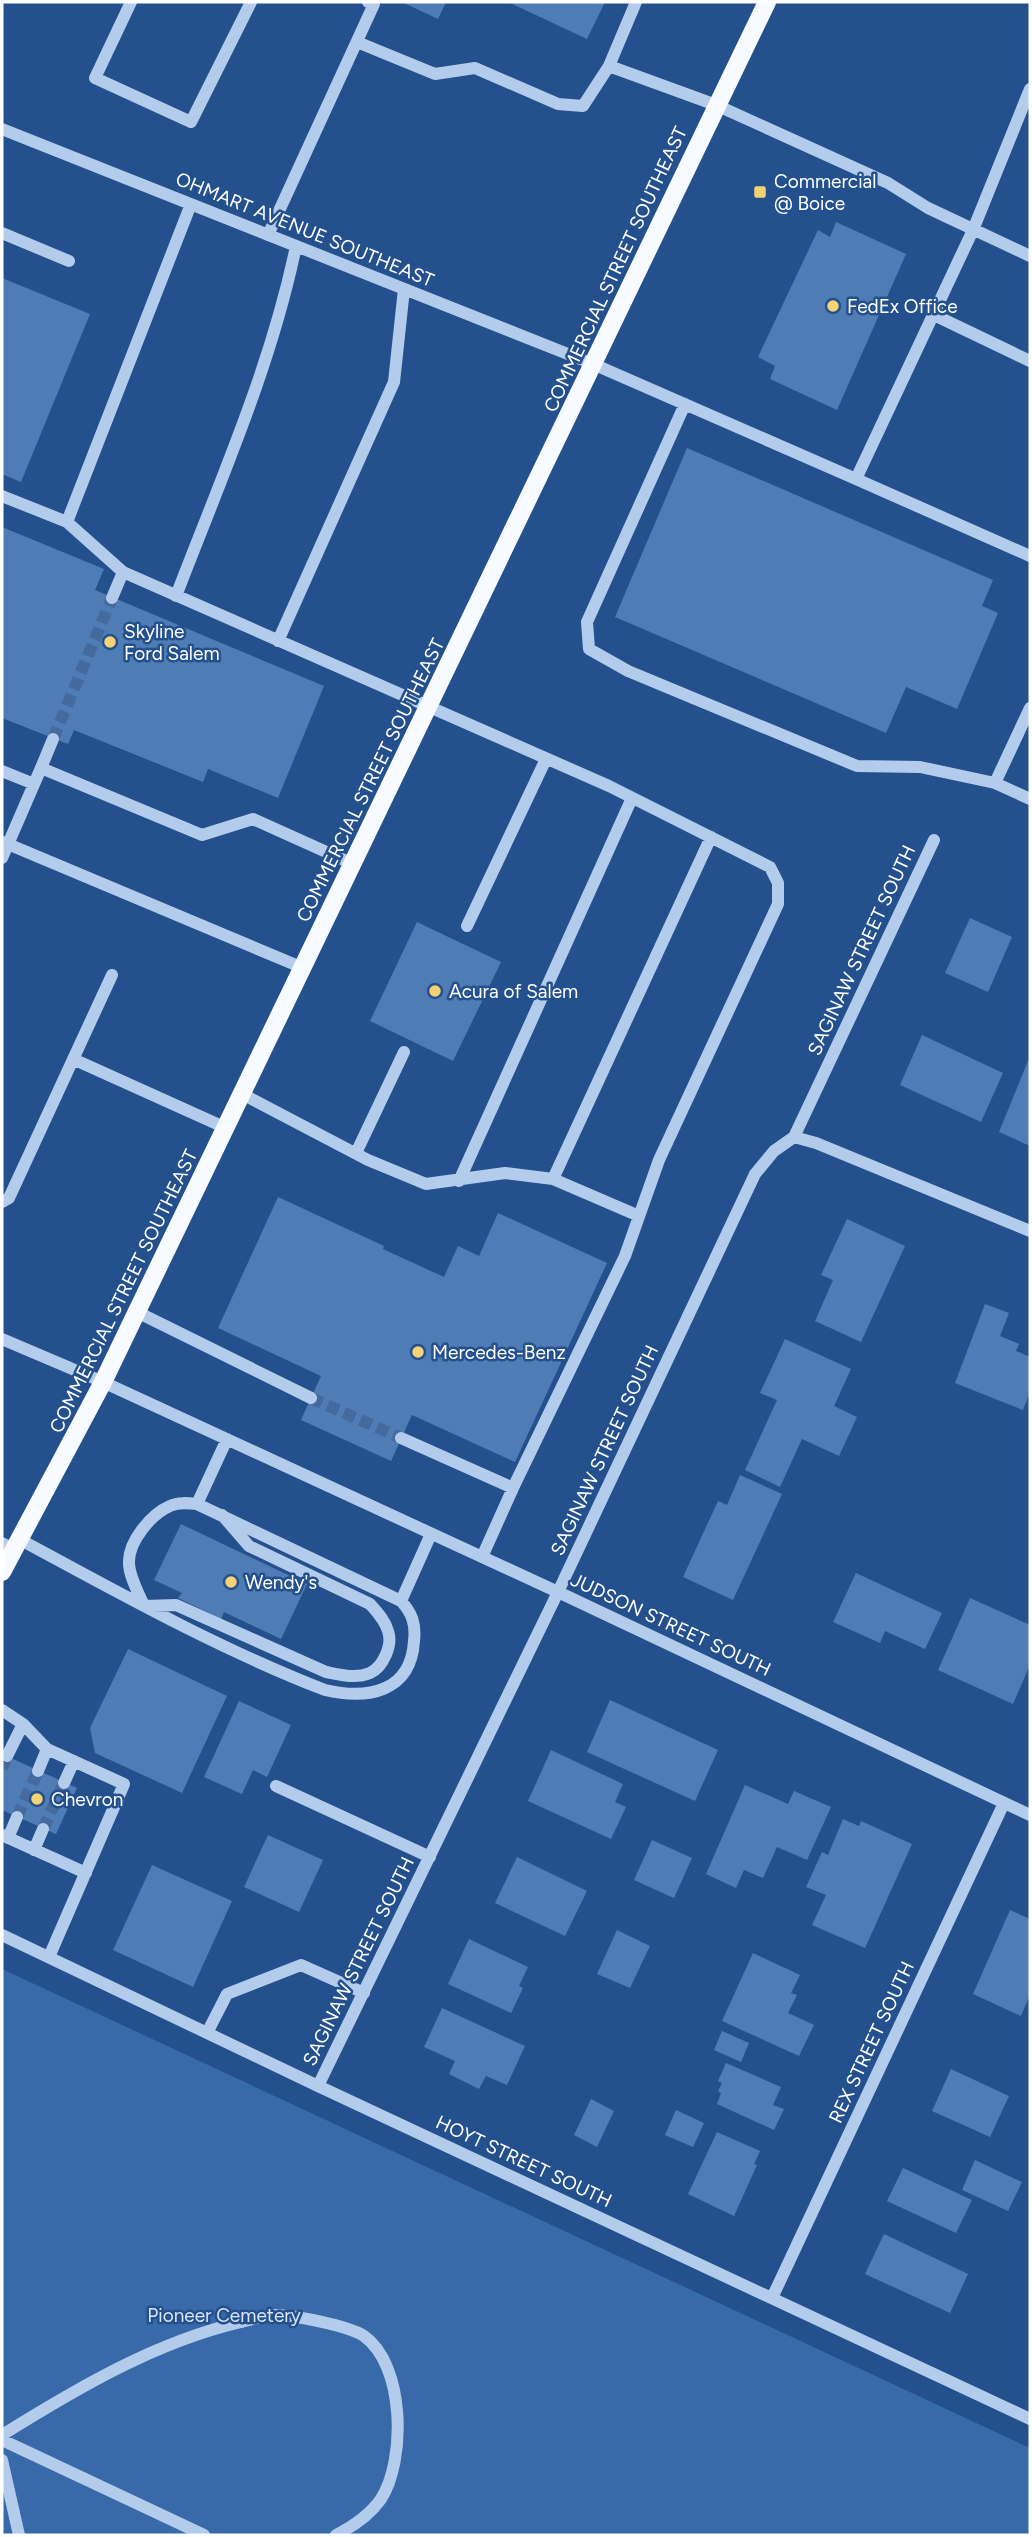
<svg xmlns="http://www.w3.org/2000/svg" width="1032" height="2537" viewBox="0 0 1032 2537" font-family="Figtree,sans-serif">
<style>
.green{fill:#386aa9}
.building{fill:#507cb5}
.lines{fill:none;stroke-linecap:round;stroke-linejoin:round}
.minor-tunnel{stroke:#456b9e;stroke-width:12;stroke-dasharray:12 6;stroke-linecap:butt}
.minor{stroke:#b3cceb;stroke-width:12}
.major{stroke:#f7fafe;stroke-width:18}
.poi-dot{fill:#f5d276;stroke:#24518d;stroke-width:2.5}
.labels{text-anchor:middle;stroke-width:5;stroke-linejoin:round;paint-order:stroke}
.poi-label{font-size:19px;fill:#fff;stroke:#24518d;text-anchor:start}
.street-label{font-size:19px;fill:#fff;stroke:#24518d}
.park-label{font-size:19px;fill:#d7e6f8;stroke:#24518d}
</style>
<rect width="100%" height="100%" fill="#24518d"/>
<path class="green" d="M 2,1969 L 1030,2448 L 1030,2535 L 2,2535 Z"/>
<path class="building" d="M 402,2 L 446,2 L 438,19 Z
M 508,2 L 605,2 L 587,39 Z
M 836,222 L 906,254 L 837,410 L 770,379 L 775,366 L 758,357 L 818,230 L 830,237 Z
M 2,278 L 90,314 L 21,482 L 2,474 Z
M 687,448 L 993,580 L 982,606 L 998,613 L 957,709 L 906,687 L 886,733 L 615,617 Z
M 2,527 L 104,569 L 95,590 L 324,686 L 278,798 L 208,769 L 203,782 L 74,730 L 68,744 L 2,718 Z
M 970,918 L 1012,937 L 988,992 L 945,973 Z
M 417,922 L 501,962 L 453,1061 L 370,1021 Z
M 922,1035 L 1003,1073 L 981,1122 L 900,1085 Z
M 1030,1056 L 1030,1146 L 999,1132 Z
M 278,1197 L 384,1246 L 383,1249 L 444,1277 L 458,1246 L 479,1256 L 498,1213 L 607,1263 L 515,1462 L 412,1415 L 391,1461 L 301,1420 L 321,1376 L 218,1328 Z
M 847,1219 L 905,1246 L 861,1342 L 815,1321 L 833,1280 L 821,1275 Z
M 985,1304 L 1009,1313 L 1000,1336 L 1019,1344 L 1016,1351 L 1030,1357 L 1030,1392 L 1023,1410 L 955,1383 Z
M 785,1339 L 851,1369 L 834,1406 L 857,1417 L 839,1456 L 802,1439 L 780,1487 L 745,1470 L 777,1400 L 760,1393 Z
M 740,1475 L 782,1494 L 733,1600 L 683,1577 L 718,1501 L 727,1505 Z
M 181,1524 L 307,1584 L 281,1639 L 224,1612 L 221,1619 L 178,1598 L 182,1593 L 154,1580 Z
M 856,1573 L 942,1613 L 925,1649 L 885,1631 L 880,1643 L 833,1622 Z
M 970,1598 L 1030,1625 L 1030,1665 L 1013,1704 L 938,1670 Z
M 128,1649 L 227,1696 L 182,1793 L 95,1753 L 90,1728 Z
M 610,1700 L 718,1750 L 695,1801 L 587,1752 Z
M 239,1701 L 291,1725 L 267,1777 L 253,1770 L 242,1794 L 204,1777 Z
M 551,1750 L 623,1784 L 615,1802 L 626,1807 L 611,1839 L 528,1801 Z
M 2,1754 L 77,1788 L 56,1834 L 2,1810 Z
M 745,1785 L 788,1804 L 794,1791 L 831,1807 L 807,1860 L 777,1847 L 763,1878 L 744,1870 L 736,1888 L 706,1874 Z
M 843,1819 L 859,1826 L 861,1821 L 912,1844 L 865,1948 L 812,1925 L 826,1895 L 806,1887 L 822,1852 L 828,1855 Z
M 268,1835 L 323,1860 L 299,1912 L 244,1887 Z
M 652,1840 L 692,1858 L 674,1898 L 634,1880 Z
M 517,1857 L 587,1891 L 565,1936 L 495,1903 Z
M 152,1865 L 232,1901 L 193,1987 L 113,1950 Z
M 1010,1910 L 1030,1919 L 1030,1995 L 1021,2016 L 973,1994 Z
M 617,1930 L 650,1946 L 630,1988 L 597,1974 Z
M 469,1939 L 528,1967 L 519,1986 L 523,1988 L 511,2013 L 448,1984 Z
M 753,1953 L 800,1975 L 791,1993 L 797,1995 L 788,2013 L 814,2025 L 799,2056 L 722,2021 Z
M 442,2008 L 525,2046 L 507,2085 L 486,2076 L 479,2089 L 449,2074 L 455,2061 L 424,2047 Z
M 722,2031 L 749,2043 L 741,2062 L 714,2050 Z
M 726,2063 L 781,2087 L 773,2105 L 784,2109 L 774,2130 L 717,2104 L 721,2093 L 718,2091 L 722,2083 L 718,2081 Z
M 951,2069 L 1009,2096 L 990,2137 L 932,2111 Z
M 591,2099 L 614,2111 L 597,2147 L 574,2135 Z
M 676,2110 L 704,2123 L 693,2147 L 665,2135 Z
M 717,2132 L 760,2151 L 754,2164 L 757,2165 L 734,2216 L 688,2194 Z
M 975,2160 L 1022,2182 L 1008,2211 L 962,2190 Z
M 903,2168 L 972,2200 L 956,2233 L 887,2201 Z
M 884,2234 L 968,2274 L 950,2313 L 865,2274 Z"/>
<g class="lines">
<path class="minor-tunnel" d="M 53,739 L 112,598
M 311,1398 L 401,1438
M 2,1768 L 7,1756
M 17,1817 L 38,1771
M 43,1829 L 64,1783"/>
<path class="minor" d="M 131,2 L 95,78 L 191,122 L 251,2
M 357,42 L 435,74 L 475,68 L 558,104 L 583,106 L 609,66 L 636,2
M 609,66 L 716,105 L 888,183 L 928,208 L 1030,256
M 2,129 L 593,364 L 856,479 L 973,230 L 1030,89
M 2,233 L 69,261
M 268,235 L 374,4 L 368,2
M 932,314 L 1030,361
M 685,404 L 587,622 L 589,649 L 628,671 L 857,766 L 920,767 L 995,783 L 1030,799
M 856,479 L 1030,556
M 2,496 L 67,522 L 123,572 L 609,786 L 770,867 L 778,883 L 778,904 L 659,1160 L 625,1256 L 513,1488 L 482,1557
M 67,522 L 191,204
M 176,596 C 220,481 271,367 296,246
M 112,598 L 123,572
M 278,641 L 394,382 L 404,289
M 41,768 L 53,739
M 2,771 L 34,784
M 995,783 L 1030,708
M 3,842 L 303,968
M 2,858 L 41,768 L 202,835 L 253,819 L 353,864
M 467,926 L 546,759
M 73,1059 L 226,1128
M 242,1094 L 368,1160 L 426,1184 L 505,1173 L 553,1179 L 639,1216
M 794,1137 L 816,1143 L 1030,1231
M 356,1153 L 404,1052
M 553,1179 L 711,837
M 459,1181 L 632,798
M 2,1202 L 9,1198 L 112,975
M 137,1312 L 311,1398
M 2,1339 L 103,1382 L 558,1592 L 1030,1815
M 401,1438 L 513,1488
M 197,1504 L 227,1439
M 19,1539 C 119,1593 219,1649 325,1690 C 368,1700 411,1692 414,1641 C 416,1624 412,1613 401,1601 L 197,1504 C 188,1503 178,1502 170,1506 C 151,1514 128,1542 129,1563 C 129,1576 139,1594 144,1606 L 176,1605 L 326,1672 C 341,1675 356,1679 370,1673 C 383,1667 393,1645 388,1631 C 385,1620 377,1612 370,1604 L 249,1546 L 222,1515
M 2,1543 L 14,1549
M 401,1601 L 431,1534
M 2,1710 L 23,1724 L 47,1749 L 124,1784 L 49,1957
M 7,1756 L 23,1724
M 38,1771 L 47,1749
M 64,1783 L 74,1761
M 276,1786 L 430,1857
M 2,1835 L 86,1873
M 8,1838 L 17,1817
M 34,1850 L 43,1829
M 2,1935 L 318,2086 L 1030,2419
M 207,2033 L 227,1994 L 301,1965 L 364,1993
M 318,2086 L 558,1592 L 755,1174 L 774,1151 L 794,1137 L 934,840
M 772,2298 L 1004,1803
M 2,2435 C 76,2389 155,2342 241,2322 C 251,2320 262,2316 272,2315 C 291,2314 349,2326 364,2336 C 405,2365 406,2460 381,2499 C 369,2516 354,2526 336,2535
M 2,2440 L 204,2535
M 2,2460 L 19,2535"/>
<path class="major" d="M 2,1572 L 103,1382 L 767,2"/>
</g>
<g class="poi-dot">
<rect x="753" y="185" width="14" height="14" rx="3.5"/>
<circle cx="833" cy="306" r="7"/>
<circle cx="110" cy="642" r="7"/>
<circle cx="435" cy="991" r="7"/>
<circle cx="418" cy="1352" r="7"/>
<circle cx="231" cy="1582" r="7"/>
<circle cx="37" cy="1799" r="7"/>
</g>
<g class="labels">
<g class="poi-label">
<text x="774" y="188">Commercial<tspan x="774" dy="22">@ Boice</tspan></text>
<text x="847" y="313">FedEx Office</text>
<text x="124" y="638">Skyline<tspan x="124" dy="22">Ford Salem</tspan></text>
<text x="449" y="998">Acura of Salem</text>
<text x="432" y="1359">Mercedes-Benz</text>
<text x="245" y="1589">Wendy's</text>
<text x="51" y="1806">Chevron</text>
</g>
<g class="street-label">
<text transform="translate(305 229) rotate(22)" y="7">OHMART AVENUE SOUTHEAST</text>
<text transform="translate(615 269) rotate(-65)" y="7">COMMERCIAL STREET SOUTHEAST</text>
<text transform="translate(370 780) rotate(-64)" y="7">COMMERCIAL STREET SOUTHEAST</text>
<text transform="translate(861 950) rotate(-65)" y="7">SAGINAW STREET SOUTH</text>
<text transform="translate(123 1291) rotate(-64)" y="7">COMMERCIAL STREET SOUTHEAST</text>
<text transform="translate(604 1450) rotate(-65)" y="7">SAGINAW STREET SOUTH</text>
<text transform="translate(671 1624) rotate(25)" y="7">JUDSON STREET SOUTH</text>
<text transform="translate(358 1961) rotate(-64)" y="7">SAGINAW STREET SOUTH</text>
<text transform="translate(871 2042) rotate(-65)" y="7">REX STREET SOUTH</text>
<text transform="translate(524 2161) rotate(25)" y="7">HOYT STREET SOUTH</text>
</g>
<g class="park-label">
<text x="224" y="2322">Pioneer Cemetery</text>
</g>
</g>
<rect width="1032" height="2537" fill="none" stroke="#ffffff" stroke-width="7"/>
</svg>
